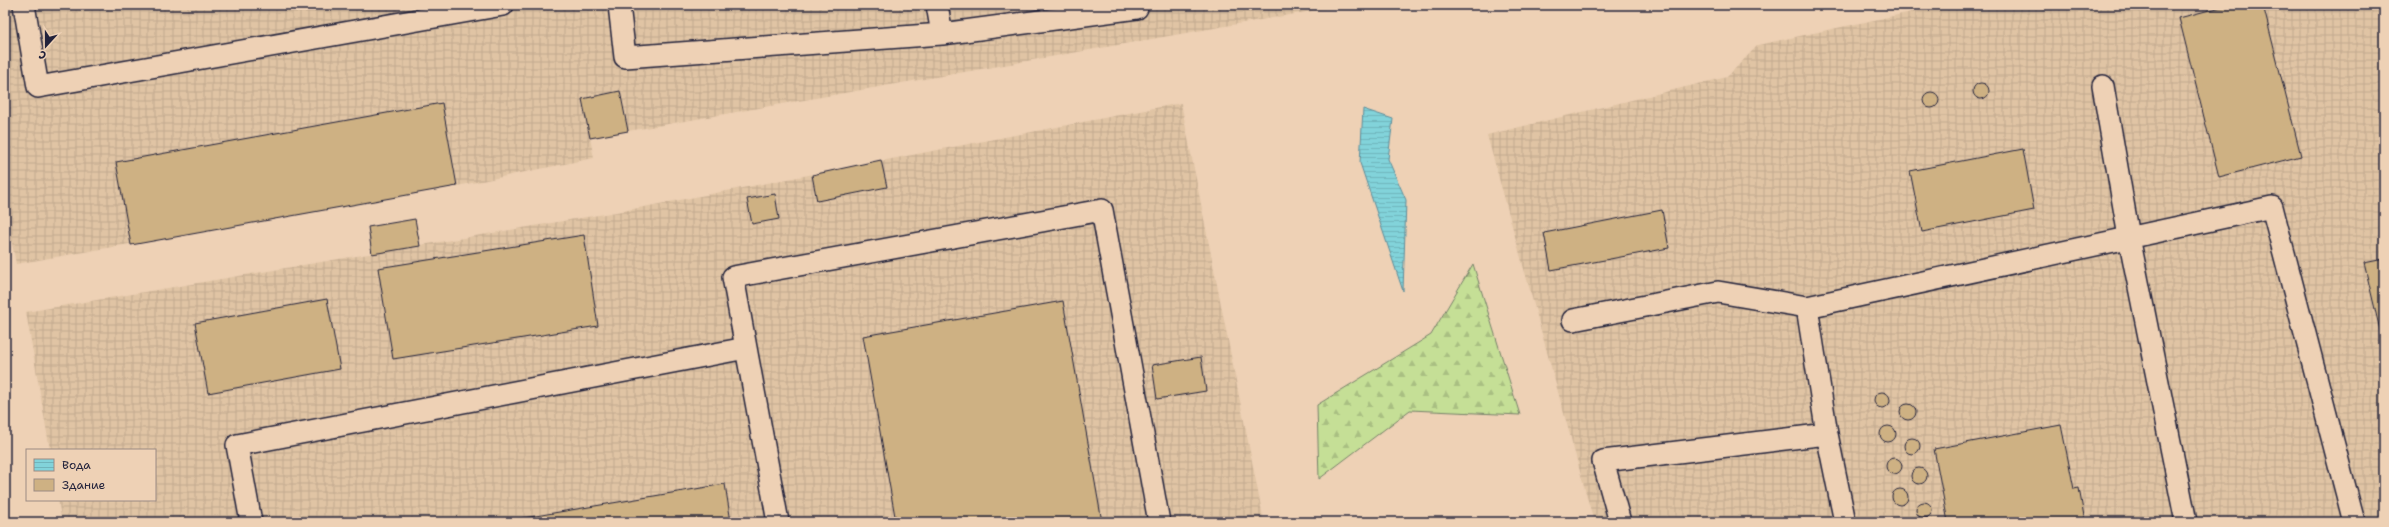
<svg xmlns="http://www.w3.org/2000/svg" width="2389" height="527" viewBox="0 0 2389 527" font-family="'Shantell Sans',sans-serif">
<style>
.industrial{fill:url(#industrial-grid)}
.forest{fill:url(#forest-firs);stroke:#748068}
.water{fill:url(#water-rules);stroke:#5c8c9a}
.building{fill:#ceb183;stroke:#22223b}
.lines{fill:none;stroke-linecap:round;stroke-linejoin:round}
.service-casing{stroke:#22223b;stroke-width:24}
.service{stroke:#eed1b5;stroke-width:21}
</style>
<defs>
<pattern id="industrial-grid" width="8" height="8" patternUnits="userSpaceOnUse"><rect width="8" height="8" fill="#e0c4a4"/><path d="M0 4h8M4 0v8" fill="none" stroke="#c0a88e"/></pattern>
<pattern id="forest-firs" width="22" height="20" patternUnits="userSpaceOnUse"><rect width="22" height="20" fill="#c5df96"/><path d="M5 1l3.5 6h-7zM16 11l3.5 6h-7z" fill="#a9bf82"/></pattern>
<pattern id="water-rules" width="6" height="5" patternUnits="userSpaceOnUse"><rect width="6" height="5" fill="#82d3da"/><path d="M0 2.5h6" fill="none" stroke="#70b5bc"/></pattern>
</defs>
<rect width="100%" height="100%" fill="#eed1b5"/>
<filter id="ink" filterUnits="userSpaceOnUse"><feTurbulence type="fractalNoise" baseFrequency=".025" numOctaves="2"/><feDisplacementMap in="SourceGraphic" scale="8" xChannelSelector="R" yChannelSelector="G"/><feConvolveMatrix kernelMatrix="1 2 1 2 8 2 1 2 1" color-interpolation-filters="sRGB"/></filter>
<g filter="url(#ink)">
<path class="industrial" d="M 5,5 L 1346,5 L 628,131 L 590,138 L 594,158 L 457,186 L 16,264 L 5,206 Z
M 1944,5 L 2384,5 L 2384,522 L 1594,522 L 1487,135 L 1727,77 L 1758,45 Z
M 1181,103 L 1264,522 L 62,522 L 58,500 L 155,500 L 155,450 L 50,450 L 26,312 L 628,210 Z"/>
<path class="forest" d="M 1473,264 L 1520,415 L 1410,410 L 1319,479 L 1317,405 L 1431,335 Z"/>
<path class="water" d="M 1363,109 L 1393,119 L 1388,159 L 1406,200 L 1403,291 L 1360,163 Z"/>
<path class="building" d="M 2229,5 L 2263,5 L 2301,156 L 2219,177 L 2179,18 Z
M1973 91a8 8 0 1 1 16 0a8 8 0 1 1-16 0Z
M 620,91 L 628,131 L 590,138 L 582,99 Z
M1923 100a8 8 0 1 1 16 0a8 8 0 1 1-16 0Z
M 442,103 L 457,186 L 131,245 L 116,162 Z
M 2023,149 L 2034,210 L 1922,232 L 1910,171 Z
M 881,160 L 887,187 L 817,201 L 812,175 Z
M 775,194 L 779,219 L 752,224 L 747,199 Z
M 1662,210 L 1669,248 L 1551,270 L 1544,233 Z
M 415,219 L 420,246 L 372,254 L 368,227 Z
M 584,235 L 598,326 L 393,359 L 378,268 Z
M 2384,259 L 2384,347 L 2364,263 Z
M 327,299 L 340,369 L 208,393 L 195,323 Z
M 1063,301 L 1102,522 L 896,522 L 863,336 Z
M 1201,357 L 1206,391 L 1157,399 L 1152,365 Z
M1874 400a8 8 0 1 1 16 0a8 8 0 1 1-16 0Z
M1900 412a8 8 0 1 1 16 0a8 8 0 1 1-16 0Z
M 2061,425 L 2074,489 L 2079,488 L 2085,522 L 1948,522 L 1934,449 Z
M1880 434a8 8 0 1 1 16 0a8 8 0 1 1-16 0Z
M1904 446a8 8 0 1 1 16 0a8 8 0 1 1-16 0Z
M1886 466a8 8 0 1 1 16 0a8 8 0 1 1-16 0Z
M1911 476a8 8 0 1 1 16 0a8 8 0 1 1-16 0Z
M 725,484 L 731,522 L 500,522 Z
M1892 497a8 8 0 1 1 16 0a8 8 0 1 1-16 0Z
M1916 510a8 8 0 1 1 16 0a8 8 0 1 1-16 0Z"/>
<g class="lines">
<g class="service-casing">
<path id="service" d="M 24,5 L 38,87 L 503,5
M 619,5 L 625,57 L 942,34 L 1137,8 L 1137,5
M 937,5 L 942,34
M 2103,86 L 2129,237 L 2186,522
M 1807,307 L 1827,434 L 1845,522
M 1573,320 L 1718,292 L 1807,307 L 2272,207 L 2354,522
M 251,522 L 237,445 L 746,348
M 778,522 L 733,277 L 1102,210 L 1159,522
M 1620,522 L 1603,461 L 1827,434"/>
</g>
<use href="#service" class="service"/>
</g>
</g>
<rect width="2389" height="527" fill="none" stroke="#eed1b5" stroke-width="20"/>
<rect x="10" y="10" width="2369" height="507" fill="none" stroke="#22223b" stroke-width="1.5" filter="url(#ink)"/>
<rect x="26" y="449" width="130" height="52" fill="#eed1b5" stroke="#9c8b84"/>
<rect x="34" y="459" width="20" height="12" fill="url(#water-rules)" stroke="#9c8b84"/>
<text x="62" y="469" font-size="12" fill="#22223b">Вода</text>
<rect x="34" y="479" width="20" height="12" fill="#ceb183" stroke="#9c8b84"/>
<text x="62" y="489" font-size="12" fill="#22223b">Здание</text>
<g transform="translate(46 46) rotate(201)" stroke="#eed1b5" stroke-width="3" paint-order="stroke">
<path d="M0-3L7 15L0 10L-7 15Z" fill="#22223b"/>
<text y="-6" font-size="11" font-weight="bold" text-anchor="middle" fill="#22223b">С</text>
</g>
</svg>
